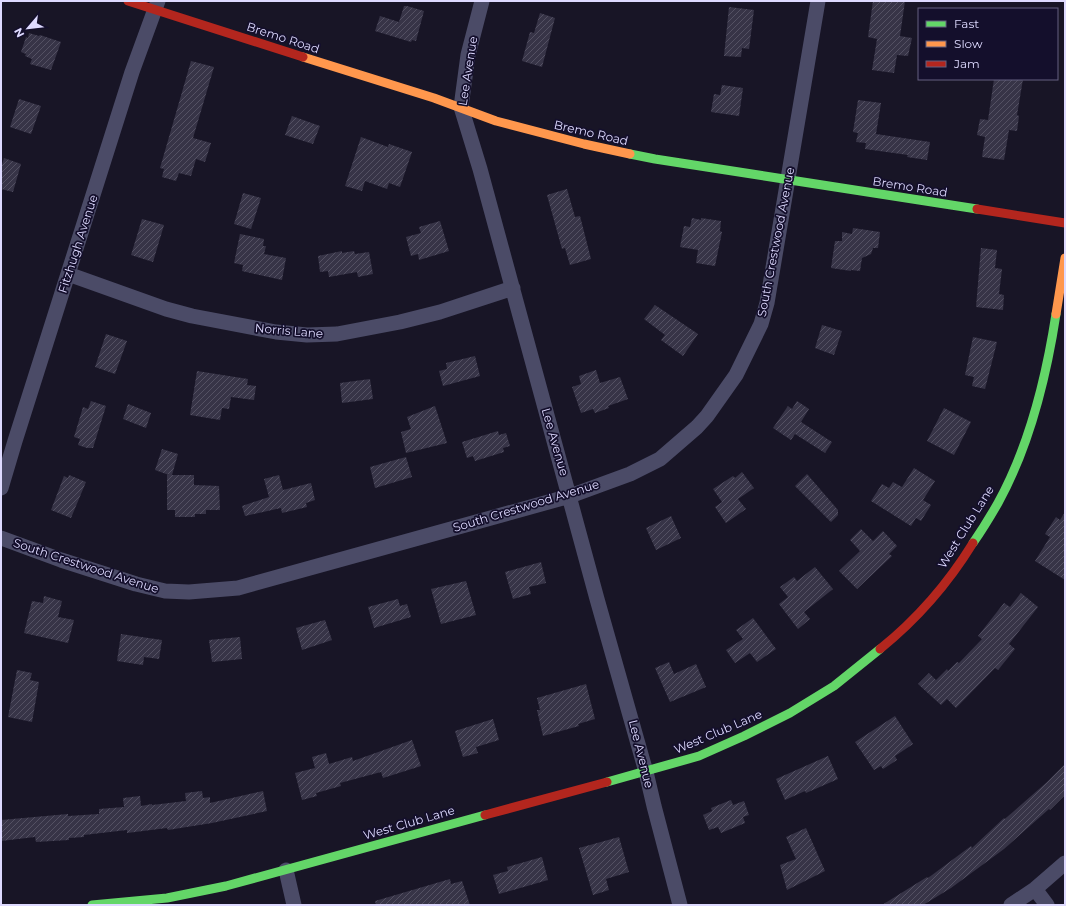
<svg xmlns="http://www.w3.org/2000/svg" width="1066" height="906" viewBox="0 0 1066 906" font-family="Montserrat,sans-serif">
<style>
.building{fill:url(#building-hatch)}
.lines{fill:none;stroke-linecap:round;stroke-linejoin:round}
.street{stroke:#4b4b67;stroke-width:15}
.fast{stroke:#63d668;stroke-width:9}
.slow{stroke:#ff974d;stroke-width:9}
.jam{stroke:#b3261e;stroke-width:9}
.labels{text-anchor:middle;stroke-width:3.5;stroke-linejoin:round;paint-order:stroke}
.street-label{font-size:12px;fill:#dedaff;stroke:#140f2c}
</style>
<defs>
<pattern id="building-hatch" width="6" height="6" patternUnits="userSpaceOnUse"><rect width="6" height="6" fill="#373447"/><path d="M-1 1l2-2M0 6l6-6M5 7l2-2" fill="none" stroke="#545163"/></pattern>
</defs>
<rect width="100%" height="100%" fill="#181526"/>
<path class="building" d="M 873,1 L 905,1 L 900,36 L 912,38 L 908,56 L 897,55 L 894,73 L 872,70 L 877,39 L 868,37 Z
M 404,6 L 407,6 L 424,11 L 416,41 L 412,40 L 411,42 L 375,31 L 380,16 L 399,22 Z
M 729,7 L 754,10 L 749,49 L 742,48 L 741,57 L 724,56 Z
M 540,13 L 555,18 L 542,67 L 522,61 L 530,32 L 534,33 Z
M 29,33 L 39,36 L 40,35 L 61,42 L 51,70 L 30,64 L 32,59 L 25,56 L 26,54 L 21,52 L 26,37 L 28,38 Z
M 191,61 L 214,67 L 193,138 L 211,143 L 205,162 L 196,159 L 191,176 L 179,173 L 176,181 L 162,177 L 164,169 L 160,168 Z
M 994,79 L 1023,79 L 1017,115 L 1019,116 L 1017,131 L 1009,130 L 1004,160 L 982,157 L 985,137 L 977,135 L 980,119 L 988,120 Z
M 722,85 L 743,88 L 739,116 L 711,112 L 714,94 L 720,95 Z
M 19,99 L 41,106 L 31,134 L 10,127 Z
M 858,100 L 881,103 L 876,134 L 930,142 L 927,160 L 907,157 L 908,155 L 865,149 L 866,143 L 856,142 L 858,133 L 853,132 Z
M 292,116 L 320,126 L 313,144 L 285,135 Z
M 361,137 L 388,147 L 389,144 L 412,152 L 400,187 L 389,183 L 387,189 L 365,181 L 362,191 L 345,186 Z
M 4,158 L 21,164 L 13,192 L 1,189 L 1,168 Z
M 567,189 L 575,217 L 580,216 L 591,259 L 570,265 L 565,248 L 562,249 L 547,195 Z
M 243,193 L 261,198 L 251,229 L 234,224 Z
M 692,218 L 701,220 L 701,218 L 721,221 L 720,231 L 722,232 L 715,266 L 696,263 L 698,250 L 680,247 L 684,226 L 690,227 Z
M 142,219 L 164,225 L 153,262 L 131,255 Z
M 440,221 L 449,251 L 419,260 L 418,254 L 411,256 L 406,237 L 421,233 L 419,227 Z
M 853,228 L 880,232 L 878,248 L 873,248 L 871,254 L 862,258 L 860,271 L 851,270 L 851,271 L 831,268 L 835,241 L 842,241 L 842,232 L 852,234 Z
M 240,234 L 264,239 L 263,246 L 266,246 L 264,254 L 286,258 L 282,280 L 242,271 L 243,265 L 234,263 Z
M 981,248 L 997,250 L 995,268 L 1002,269 L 999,294 L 1004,295 L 1003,310 L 976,307 Z
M 342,251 L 342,253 L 354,251 L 355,254 L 369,252 L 373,274 L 358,277 L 357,272 L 329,277 L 328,271 L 320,272 L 318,256 Z
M 655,305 L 698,334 L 683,356 L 661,340 L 665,335 L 644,319 Z
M 822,325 L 842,331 L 834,355 L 815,348 Z
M 106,334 L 127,341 L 115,374 L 95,367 Z
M 973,337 L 997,342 L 985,389 L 972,386 L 974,377 L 965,375 Z
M 475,356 L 480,376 L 443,386 L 439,371 L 447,369 L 446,363 Z
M 596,370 L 600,383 L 620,377 L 628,399 L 608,406 L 609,408 L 595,413 L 593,409 L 581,413 L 572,387 L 581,384 L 579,376 Z
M 197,371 L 248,379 L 247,385 L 256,386 L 254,400 L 231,397 L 229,409 L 222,408 L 220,420 L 190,415 Z
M 370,379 L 373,399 L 342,403 L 340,383 Z
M 91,401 L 106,406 L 93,448 L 87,448 L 78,445 L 80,439 L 74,437 L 83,407 L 88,409 Z
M 797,401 L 809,409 L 801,422 L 832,442 L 825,453 L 795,434 L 791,440 L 773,428 L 788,406 L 792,409 Z
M 128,404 L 151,413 L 146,428 L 123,419 Z
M 435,406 L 447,443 L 406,453 L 401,432 L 411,429 L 407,417 Z
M 944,408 L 971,422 L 954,455 L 927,441 Z
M 498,431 L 499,435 L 506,433 L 510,446 L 503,448 L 504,452 L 475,461 L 473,456 L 467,458 L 462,442 Z
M 162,449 L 178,454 L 172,475 L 194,475 L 194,485 L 219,486 L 220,510 L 206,510 L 206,514 L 195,514 L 195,517 L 175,517 L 175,510 L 167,510 L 167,475 L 169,475 L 155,470 Z
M 406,457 L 412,477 L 375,488 L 370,467 Z
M 914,468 L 935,481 L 923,500 L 931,505 L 921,521 L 916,518 L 911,526 L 871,501 L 882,484 L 889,488 L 893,482 L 902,487 Z
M 742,472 L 754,488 L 738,499 L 746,509 L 726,523 L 715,507 L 722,502 L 713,489 L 733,476 L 735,478 Z
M 807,474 L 838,510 L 838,515 L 831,522 L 795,486 Z
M 69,475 L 86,482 L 71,518 L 51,510 L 64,476 L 68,478 Z
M 279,475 L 283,490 L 311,483 L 315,500 L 306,503 L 307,507 L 282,513 L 281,508 L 245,516 L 242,506 L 269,497 L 264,479 Z
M 1065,512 L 1065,580 L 1035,561 L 1050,537 L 1045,534 L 1056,517 L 1060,520 Z
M 671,516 L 681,538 L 656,550 L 646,528 Z
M 861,529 L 873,541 L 883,531 L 897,546 L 889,554 L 892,556 L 857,589 L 839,571 L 860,551 L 850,540 Z
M 541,562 L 546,583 L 529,587 L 531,594 L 513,599 L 505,572 Z
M 815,567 L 833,589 L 804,612 L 810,619 L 798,629 L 779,604 L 788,597 L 780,587 L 794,577 L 797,581 Z
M 466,581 L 476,615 L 441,624 L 431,589 Z
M 1021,593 L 1038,607 L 1009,644 L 1015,649 L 998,670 L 995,668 L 956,708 L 947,699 L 941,705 L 918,684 L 929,673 L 936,680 L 947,669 L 948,671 L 957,662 L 959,663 L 982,639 L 978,636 L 1004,603 L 1010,607 Z
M 44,596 L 62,601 L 58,617 L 74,620 L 68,643 L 24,633 L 32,601 L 43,603 Z
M 398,599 L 400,606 L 407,604 L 411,617 L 374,628 L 368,607 Z
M 753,618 L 776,649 L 757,662 L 750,653 L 735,663 L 726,650 L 743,639 L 736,630 Z
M 325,620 L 332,640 L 302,650 L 296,628 Z
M 121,634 L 162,640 L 159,659 L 144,657 L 143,665 L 117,661 Z
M 240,637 L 242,659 L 212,662 L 209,640 Z
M 669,662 L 674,674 L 696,664 L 706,687 L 670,702 L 655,668 Z
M 17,670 L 32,673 L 30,680 L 39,682 L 32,722 L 8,717 Z
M 586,684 L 595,719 L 578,724 L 579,726 L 543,736 L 537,710 L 540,710 L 537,698 Z
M 895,716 L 913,744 L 895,756 L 897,760 L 883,769 L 881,766 L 874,770 L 855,742 Z
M 493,719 L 499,740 L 476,747 L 478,753 L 463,757 L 455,731 Z
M 412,740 L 421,766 L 383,778 L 381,772 L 340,783 L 341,786 L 316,793 L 317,796 L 302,800 L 295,773 L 315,768 L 312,757 L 326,753 L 329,764 L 352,757 L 353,761 Z
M 828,756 L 838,779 L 806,793 L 805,791 L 785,800 L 776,779 Z
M 1065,764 L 1065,795 L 1050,810 L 1049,809 L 1004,849 L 951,888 L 923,905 L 882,905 L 927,877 L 928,878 L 971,846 L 972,848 L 1004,818 L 1005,819 L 1047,782 Z
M 202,791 L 203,798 L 210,797 L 210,803 L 263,791 L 267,811 L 212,823 L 168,830 L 167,828 L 127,833 L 127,830 L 84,835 L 84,837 L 69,838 L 69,840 L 36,842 L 35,837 L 1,841 L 1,820 L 68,814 L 68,816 L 99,814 L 99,809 L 124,807 L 123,798 L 140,796 L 141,806 L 152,804 L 152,805 L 186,801 L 185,793 Z
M 731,800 L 733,805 L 744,801 L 749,815 L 743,817 L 745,823 L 721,833 L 718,827 L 709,830 L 703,815 L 712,811 L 711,808 Z
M 806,828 L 825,871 L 787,890 L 780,865 L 796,859 L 786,837 Z
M 619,837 L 629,872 L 606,879 L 609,890 L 593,895 L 579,848 Z
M 542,857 L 548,880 L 499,894 L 493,875 L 508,871 L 507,867 Z
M 450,879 L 451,884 L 462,881 L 470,905 L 376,905 L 375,901 Z"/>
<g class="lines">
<path class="street" d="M 482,1 L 468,55 L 461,107 L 480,169 L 597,599 L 646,772 L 654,806 L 680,905
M 68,274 L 166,309 L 192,316 L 276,332 L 307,335 L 337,334 L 400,322 L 440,312 L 513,288
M 1,488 L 15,441 L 132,72 L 158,1
M 1,538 L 61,560 L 136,584 L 165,591 L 189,592 L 238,588 L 570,496 L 630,474 L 660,459 L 697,427 L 707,416 L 736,375 L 761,324 L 767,303 L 818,1
M 286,870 L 294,905
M 1035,889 L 1047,905
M 1011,905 L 1035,889 L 1065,863"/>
<path class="fast" d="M 630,154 L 655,159 L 977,209
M 973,543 C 982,530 990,517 998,503 C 1030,445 1046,379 1056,314
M 607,782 L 699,756 L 744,736 L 790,713 L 834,686 L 880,649
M 92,905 L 167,898 L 226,886 L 485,815"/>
<path class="slow" d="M 303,57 L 434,98 L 496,121 L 584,144 L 630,154
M 1056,314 L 1065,258"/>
<path class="jam" d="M 128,1 L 303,57
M 977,209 L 1065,223
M 880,649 C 916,620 949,582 973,543
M 485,815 L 607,782"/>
</g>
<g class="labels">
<g class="street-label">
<text transform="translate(283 38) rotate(18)" y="4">Bremo Road</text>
<text transform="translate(468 71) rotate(-81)" y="4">Lee Avenue</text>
<text transform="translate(591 133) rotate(13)" y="4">Bremo Road</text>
<text transform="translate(910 187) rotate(9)" y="4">Bremo Road</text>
<text transform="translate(776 242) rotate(-79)" y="4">South Crestwood Avenue</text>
<text transform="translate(78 244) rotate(-72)" y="4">Fitzhugh Avenue</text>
<text transform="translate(289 331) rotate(5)" y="4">Norris Lane</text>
<text transform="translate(555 442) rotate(74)" y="4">Lee Avenue</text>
<text transform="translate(526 506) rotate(-17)" y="4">South Crestwood Avenue</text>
<text transform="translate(966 527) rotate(-58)" y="4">West Club Lane</text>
<text transform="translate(86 566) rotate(18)" y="4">South Crestwood Avenue</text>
<text transform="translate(718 732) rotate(-23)" y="4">West Club Lane</text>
<text transform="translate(641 754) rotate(76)" y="4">Lee Avenue</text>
<text transform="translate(409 823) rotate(-16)" y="4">West Club Lane</text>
</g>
</g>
<rect width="1066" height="906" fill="none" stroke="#dedaff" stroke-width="4"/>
<rect x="918" y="8" width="140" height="72" fill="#140f2c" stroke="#656080"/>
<rect x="926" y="21" width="20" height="6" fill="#63d668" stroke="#656080"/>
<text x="954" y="28" font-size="12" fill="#dedaff">Fast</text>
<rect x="926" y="41" width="20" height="6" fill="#ff974d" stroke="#656080"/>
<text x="954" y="48" font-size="12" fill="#dedaff">Slow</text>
<rect x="926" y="61" width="20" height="6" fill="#b3261e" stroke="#656080"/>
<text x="954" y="68" font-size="12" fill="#dedaff">Jam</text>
<g transform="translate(28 28) rotate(242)" stroke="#140f2c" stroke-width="3" paint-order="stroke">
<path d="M0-3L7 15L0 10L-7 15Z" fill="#dedaff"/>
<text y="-6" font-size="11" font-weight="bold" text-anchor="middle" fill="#dedaff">N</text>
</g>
</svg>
